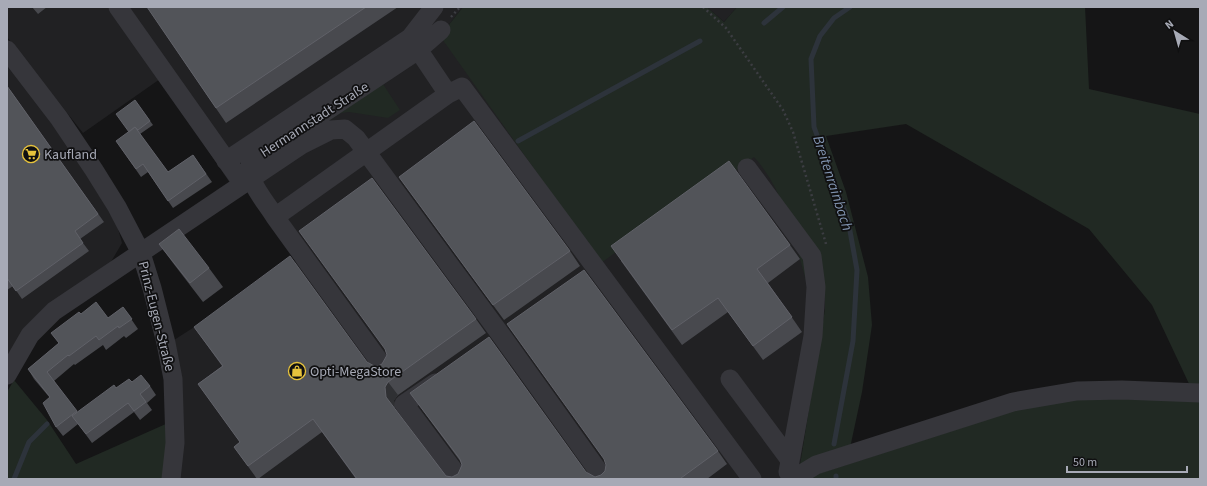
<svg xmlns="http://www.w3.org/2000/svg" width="1207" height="486" viewBox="0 0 1207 486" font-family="'Source Sans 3',sans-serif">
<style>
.built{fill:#212123}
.green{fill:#212923}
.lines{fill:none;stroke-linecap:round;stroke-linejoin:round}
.stream{stroke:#2d333b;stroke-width:5}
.path{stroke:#3c3d42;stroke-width:2.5;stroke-dasharray:2 3;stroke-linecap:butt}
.minor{stroke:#36363b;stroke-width:19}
.wall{fill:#48494e}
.shaded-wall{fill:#2f3033}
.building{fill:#525459;stroke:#606168}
.labels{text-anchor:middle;stroke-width:3.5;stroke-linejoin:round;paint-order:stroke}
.street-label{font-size:14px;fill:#a7aab6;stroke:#101011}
.poi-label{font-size:14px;fill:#a7aab6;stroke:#101011;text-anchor:start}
.water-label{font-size:15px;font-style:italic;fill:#8093af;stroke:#101011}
</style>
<rect width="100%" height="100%" fill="#151516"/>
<path class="built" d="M 7,7 L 463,7 L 440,36 L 779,133 L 825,272 L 825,309 L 800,465 L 781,479 L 178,479 L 174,340 L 296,262 L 248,188 L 234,189 L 160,79 L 83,133 L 7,37 Z
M 707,7 L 737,7 L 724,22 Z
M 7,58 L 55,122 L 117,225 L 122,243 L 108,267 L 7,359 Z"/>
<path class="green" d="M 463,7 L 707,7 L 724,22 L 737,7 L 1085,7 L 1089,89 L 1200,114 L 1200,388 L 1191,388 L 1152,305 L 1089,229 L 906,124 L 826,136 L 846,192 L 868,277 L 872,325 L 862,392 L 850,448 L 800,465 L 825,309 L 825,282 L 806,281 C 794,238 785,191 754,157 L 720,182 L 669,214 L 601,263 L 440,36 Z
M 381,81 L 400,110 L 388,118 L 349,112 L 341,113 L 305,137 Z
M 14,380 L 47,420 L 76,464 L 168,423 L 163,479 L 7,479 L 7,392 Z
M 1200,398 L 1200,479 L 802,479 L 1051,399 Z"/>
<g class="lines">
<path class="stream" d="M 764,23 L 783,7
M 518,141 L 700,41
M 834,444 L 853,341 L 857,270 L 848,220 L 814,127 L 811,59 L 820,36 L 834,18 L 850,7
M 836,476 L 836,479
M 14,479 L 29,442 L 47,424"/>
<path class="path" d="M 703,7 L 726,28 L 783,110 L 793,132 L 826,244
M 451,17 L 460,7"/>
<path class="minor" d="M 118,7 L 243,184
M 441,30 L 418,50 L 251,161 C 245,181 265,200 275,217 L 448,94 L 462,87 L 752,479
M 411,39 L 448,94
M 7,50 L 59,118 L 94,170 L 117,207 L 141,253 L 152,288 L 166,343 L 173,379 L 175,443 L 171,479
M 226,161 L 410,38 L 434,7
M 747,168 L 812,256 L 816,287 L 813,336 L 788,472 L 793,479
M 275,217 L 385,369
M 7,375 L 30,335 L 54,311 L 301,145 L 331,130 L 345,129 L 356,138 L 501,335 L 604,479
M 730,379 L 790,460
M 435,383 L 404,404 L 460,479
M 793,479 L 816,465 L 1013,402 L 1077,391 L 1122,390 L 1200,393"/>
</g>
<path class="wall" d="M 32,7 L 47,7 L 38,14 Z
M 147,7 L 398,7 L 226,123 Z
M 7,86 L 104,222 L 80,239 L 89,251 L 22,299 L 13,286 L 7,290 Z
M 135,100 L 153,125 L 140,134 L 168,172 L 193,155 L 212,182 L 173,208 L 148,172 L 141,177 L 116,141 L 129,132 Z
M 399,177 L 570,251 L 580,266 L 504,320 Z
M 159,244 L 209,268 L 223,287 L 203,302 L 173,263 Z
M 790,245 L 800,259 L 768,283 L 802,332 L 763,360 L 728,312 L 682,345 L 621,261 Z
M 123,307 L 138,329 L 126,338 L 124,336 L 106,350 L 103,345 L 75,365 L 74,364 L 54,381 L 77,412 L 116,388 L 132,382 L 150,386 L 156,395 L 147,403 L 152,410 L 140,420 L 134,412 L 92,443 L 78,424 L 63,436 L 56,427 L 50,398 L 34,379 L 28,369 L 59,343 L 51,333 L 81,314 L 108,318 Z
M 476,319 L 486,333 L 398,395 L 394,400 L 395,409 L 446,476 L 452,477 L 458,474 L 462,465 L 460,461 L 410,393 L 595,477 L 718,451 L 727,464 L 707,479 L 356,479 L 322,432 L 258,479 L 257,479 L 234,447 L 240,442 L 198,384 L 222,366 L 194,327 L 367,362 L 376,367 L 382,364 L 387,355 L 385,350 Z"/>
<path class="shaded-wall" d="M 388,382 L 398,395 L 394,400 L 395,411 L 386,397 L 385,387 Z"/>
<path class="building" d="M 147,7 L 366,7 L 216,108 Z
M 7,86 L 98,214 L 75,231 L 83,243 L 16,291 L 7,278 Z
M 135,100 L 150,121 L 138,130 L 135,127 L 129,132 L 116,114 Z
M 474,121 L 570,251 L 493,305 L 399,177 Z
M 135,127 L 168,172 L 193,155 L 206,174 L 168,201 L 143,164 L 136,169 L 116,141 Z
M 729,161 L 790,245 L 757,269 L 792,317 L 753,346 L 718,298 L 672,330 L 611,246 Z
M 372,178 L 476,319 L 388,382 L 385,387 L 386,397 L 446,476 L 452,477 L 458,474 L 462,465 L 460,459 L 410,393 L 489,337 L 586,472 L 595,477 L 601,475 L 605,471 L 606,465 L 604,459 L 507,324 L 584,270 L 718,451 L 681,478 L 681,479 L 357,479 L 313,419 L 248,466 L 234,447 L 240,442 L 198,384 L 223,366 L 194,327 L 290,256 L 367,362 L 376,367 L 382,364 L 387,355 L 385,349 L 299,231 Z
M 179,229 L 209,268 L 190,283 L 159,244 Z
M 96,302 L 108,318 L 123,307 L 132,319 L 119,328 L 118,326 L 99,340 L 96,336 L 69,356 L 68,355 L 47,372 L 77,411 L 56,427 L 43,403 L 50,397 L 28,369 L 59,343 L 51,333 L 79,312 L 81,314 Z
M 141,375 L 150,386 L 140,394 L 146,402 L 134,411 L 128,403 L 86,434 L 72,416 L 114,385 L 116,388 L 129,379 L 132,382 Z"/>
<defs>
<g id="supermarket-ring" transform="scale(0.9)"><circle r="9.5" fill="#101011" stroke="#e7c33c" stroke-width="1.5"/><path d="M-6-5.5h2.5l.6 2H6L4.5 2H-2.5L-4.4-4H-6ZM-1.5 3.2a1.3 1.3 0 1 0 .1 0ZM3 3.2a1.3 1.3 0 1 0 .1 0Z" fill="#e7c33c"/></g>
<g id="shop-ring" transform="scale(0.9)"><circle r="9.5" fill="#101011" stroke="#e7c33c" stroke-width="1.5"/><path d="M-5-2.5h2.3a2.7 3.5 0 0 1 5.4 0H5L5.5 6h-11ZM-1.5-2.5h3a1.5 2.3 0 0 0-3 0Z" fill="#e7c33c"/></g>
</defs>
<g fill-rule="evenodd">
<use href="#supermarket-ring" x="31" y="154"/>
<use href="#shop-ring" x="297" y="371"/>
</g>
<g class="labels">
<g class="street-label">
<text transform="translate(314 119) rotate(-33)" y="5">Hermannstadt Straße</text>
<text transform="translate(157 316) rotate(76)" y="5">Prinz-Eugen-Straße</text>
</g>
<g class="poi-label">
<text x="44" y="159">Kaufland</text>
<text x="310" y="376">Opti-MegaStore</text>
</g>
<g class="water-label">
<text transform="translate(833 183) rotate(72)" y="5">Breitenrainbach</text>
</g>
</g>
<rect width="1207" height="486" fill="none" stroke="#a7aab6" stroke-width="16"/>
<g transform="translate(1175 32) rotate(323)" stroke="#101011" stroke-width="3" paint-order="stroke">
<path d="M0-3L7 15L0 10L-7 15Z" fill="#a7aab6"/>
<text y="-6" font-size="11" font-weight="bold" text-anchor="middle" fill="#a7aab6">N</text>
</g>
<path d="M1067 466v6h120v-6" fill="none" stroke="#a7aab6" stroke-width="2"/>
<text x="1073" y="466" font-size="12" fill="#a7aab6" stroke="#101011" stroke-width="3" paint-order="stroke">50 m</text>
</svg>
